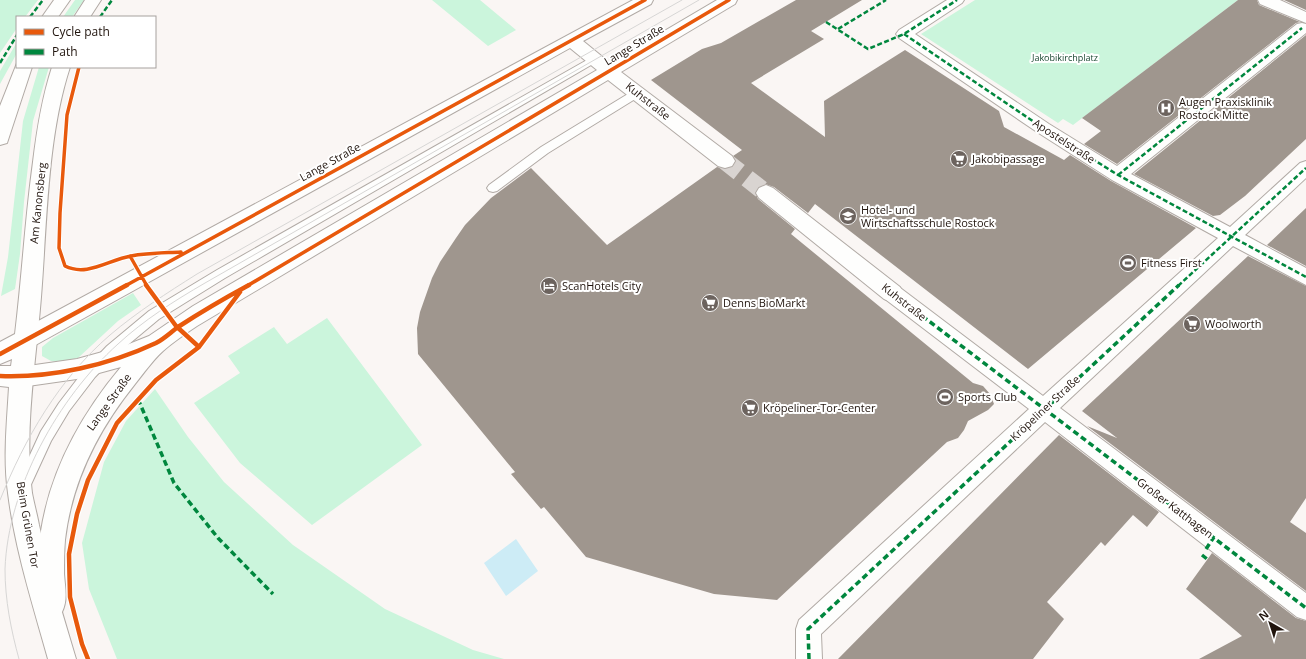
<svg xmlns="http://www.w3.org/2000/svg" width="1306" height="659" viewBox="0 0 1306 659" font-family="'Open Sans',sans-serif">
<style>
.green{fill:#cbf5dc}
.water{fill:#cdecf6}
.building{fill:#9f968e}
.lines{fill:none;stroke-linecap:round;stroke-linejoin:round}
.minor-tunnel{stroke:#d9d4d1;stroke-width:18;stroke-dasharray:18 10;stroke-linecap:butt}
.service-casing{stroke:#b1aaa5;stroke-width:2}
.pedestrian-casing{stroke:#b1aaa5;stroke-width:2}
.minor-casing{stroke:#b1aaa5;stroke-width:2}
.primary-casing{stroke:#b1aaa5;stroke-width:2}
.service{fill:#fefefd;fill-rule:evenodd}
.pedestrian{fill:#fefefd;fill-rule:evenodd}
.minor{fill:#fefefd;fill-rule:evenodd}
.primary{fill:#fefefd;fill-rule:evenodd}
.tram{stroke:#d7d6d5;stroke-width:1}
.quiet-far1{stroke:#00873e;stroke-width:2.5;stroke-dasharray:5 2.5;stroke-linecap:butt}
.quiet{stroke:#00873e;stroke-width:3.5;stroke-dasharray:6 3.5;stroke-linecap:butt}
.cycleway-far1-casing{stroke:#fff;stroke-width:5.5}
.cycleway-casing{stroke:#fff;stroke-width:7}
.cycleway-far1{stroke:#e8590c;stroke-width:3.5}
.cycleway{stroke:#e8590c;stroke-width:4.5}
.labels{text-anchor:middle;stroke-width:4;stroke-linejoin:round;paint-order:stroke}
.far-park-label{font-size:9px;fill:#1a4731;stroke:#fff}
.street-label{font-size:11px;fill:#20140d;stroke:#fff}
.poi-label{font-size:11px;fill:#20140d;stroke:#fff;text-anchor:start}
</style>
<rect width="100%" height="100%" fill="#faf6f4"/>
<path class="green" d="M 0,0 L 38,0 L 25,17 L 17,17 L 17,28 L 0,53 Z
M 75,0 L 84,0 L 72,17 L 63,17 Z
M 432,0 L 480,0 L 516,30 L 488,46 Z
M 975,0 L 1238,0 L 1073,125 L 1063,119 L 1058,123 L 921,34 Z
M 17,42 L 17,53 L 0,84 L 0,71 Z
M 39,67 L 49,67 L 33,121 L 24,202 L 20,254 L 15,289 L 1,296 L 8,257 L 23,121 Z
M 133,293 L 141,305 L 118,321 L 78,358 L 58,362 L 51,361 L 42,356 L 42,347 L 53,338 Z
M 327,318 L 422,445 L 312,525 L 240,463 L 194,403 L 240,373 L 228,356 L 274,327 L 287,344 Z
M 155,389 L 188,437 L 224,482 L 293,545 L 385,609 L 473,650 L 504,659 L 117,659 L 89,589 L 82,543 L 104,462 L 126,421 Z"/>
<path class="water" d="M 516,539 L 538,571 L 506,596 L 484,563 Z"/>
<path class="building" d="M 796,0 L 862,0 L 811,31 L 824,39 L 751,83 L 825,137 L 824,101 L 905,50 L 999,111 L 1004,127 L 1064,160 L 1070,155 L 1111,181 L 1196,228 L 1028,369 L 815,204 L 808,213 L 774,187 L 765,184 L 758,187 L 755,192 L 758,199 L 795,229 L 791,234 L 973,383 L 983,386 L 990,394 L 994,404 L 988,410 L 968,421 L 964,430 L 958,438 L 947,442 L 777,600 L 714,594 L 586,557 L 544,507 L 541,509 L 511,474 L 515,472 L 418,354 L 417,328 L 420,312 L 432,278 L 440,262 L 456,238 L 465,225 L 491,198 L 531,168 L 607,245 L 717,167 L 725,169 L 733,167 L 736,162 L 733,156 L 742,150 L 651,80 L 702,49 L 721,43 Z
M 1238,0 L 1257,0 L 1259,5 L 1300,22 L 1296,23 L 1117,164 L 1084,144 L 1101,131 L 1082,118 Z
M 1284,0 L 1306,0 L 1306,10 Z
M 1306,35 L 1306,139 L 1245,196 L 1220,215 L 1213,216 L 1134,174 Z
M 1306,208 L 1306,266 L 1267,245 Z
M 1248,256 L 1306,286 L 1306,498 L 1290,522 L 1306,533 L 1306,591 L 1087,426 L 1117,438 L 1082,411 Z
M 1059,435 L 1159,512 L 1147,527 L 1133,515 L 1105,546 L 1101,542 L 1047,602 L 1064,619 L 1033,659 L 838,659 Z
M 1212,553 L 1296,618 L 1306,621 L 1306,659 L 1199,659 L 1242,636 L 1186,589 Z"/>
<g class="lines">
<path class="minor-tunnel" d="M 725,161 L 766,193"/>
<g class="service-casing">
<path id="service" d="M 594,56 L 598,57 L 599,59 L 598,61 L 225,278 L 159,319 L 117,354 L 95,377 L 69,411 L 51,441 L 28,491 L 23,493 L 18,491 L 16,486 L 18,481 L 41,431 L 59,403 L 85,369 L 107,346 L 149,311 L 217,270 Z
M 636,89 L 640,90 L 641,93 L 640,96 L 548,153 L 497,191 L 493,192 L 489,191 L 487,188 L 489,185 L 541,147 Z"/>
</g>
<g class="pedestrian-casing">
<path id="pedestrian" d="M 947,0 L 964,0 L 962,3 L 915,34 L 1049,124 L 1117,166 L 1297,24 L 1302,23 L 1306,24 L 1306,33 L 1131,174 L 1230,227 L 1300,163 L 1306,161 L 1306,178 L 1245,235 L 1306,268 L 1306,285 L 1233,246 L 1060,408 L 1306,593 L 1306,620 L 1297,617 L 1045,422 L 821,634 L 822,659 L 796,659 L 796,629 L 799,620 L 1029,409 L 885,299 L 882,293 L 885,287 L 892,285 L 899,287 L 1043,396 L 1218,238 L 1112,180 L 1037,132 L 899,38 L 896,34 L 899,30 Z"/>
</g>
<g class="minor-casing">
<path id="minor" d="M 633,0 L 653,0 L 651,4 L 583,41 L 610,63 L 717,0 L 737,0 L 735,4 L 621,72 L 732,156 L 735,161 L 732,166 L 725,168 L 718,166 L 608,80 L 197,326 C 185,334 173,342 163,351 C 152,361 144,373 135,384 C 98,430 72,481 65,540 C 64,551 64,563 64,574 C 65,587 68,600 62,612 L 53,616 L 44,612 C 37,596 38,576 38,559 C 42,486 75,422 121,367 L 77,379 L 21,387 L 13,384 L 10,377 L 13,370 L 21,367 L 77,359 L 124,346 L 149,336 L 193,306 L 597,70 L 570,48 L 32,347 L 24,350 L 16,347 L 13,340 L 16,333 Z
M 1258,0 L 1280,0 L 1306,12 L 1306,23 L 1260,4 Z
M 766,185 L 773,188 L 900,287 L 903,293 L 900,299 L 892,302 L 884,299 L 759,198 L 756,193 L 759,188 Z"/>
</g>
<g class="primary-casing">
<path id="primary" d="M 54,0 L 70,0 L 58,17 L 42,17 Z
M 85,0 L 101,0 L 90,17 L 74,17 Z
M 17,63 L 17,67 L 32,67 L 7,143 L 0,145 L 0,106 Z
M 52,67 L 70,67 C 47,137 47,223 41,297 C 36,362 24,428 32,493 C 34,504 37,514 39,525 C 49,571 63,615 76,659 L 48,659 C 33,605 15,550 8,493 C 3,458 7,422 9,387 L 0,386 L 0,366 L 11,366 L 12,359 L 0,364 L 0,342 L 15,334 C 22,277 25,219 33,162 C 37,129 42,98 52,67 Z"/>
</g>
<use href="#service" class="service"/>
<use href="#pedestrian" class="pedestrian"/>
<use href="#minor" class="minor"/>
<use href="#primary" class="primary"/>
<path class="tram" d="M 0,500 C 25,438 59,379 110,335 C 137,312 167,293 197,274 L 682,0
M 19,659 C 11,630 5,600 5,569 C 8,488 58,398 118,344 C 144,320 174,301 205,283 L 699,0"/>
<path class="quiet-far1" d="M 30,17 L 43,0
M 100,17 L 112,0
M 826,22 L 868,49 L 904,34 L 957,0
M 838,29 L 886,0
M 904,34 L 1043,128 L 1118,175 L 1306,277
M 0,63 L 17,35
M 1118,175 L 1302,28
M 1178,286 L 1306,168"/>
<path class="quiet" d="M 892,293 L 1306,608
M 138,399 L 174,483 L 218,538 L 273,594
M 1206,549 L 1214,537
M 1202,555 L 1207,559
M 809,659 L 808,629 L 1179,285"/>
<g class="cycleway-far1-casing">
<path id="cycleway-far1" d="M 79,67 L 67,115 L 60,213 L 59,248 L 65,266 C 87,277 108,260 131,256 C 147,253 164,253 181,252
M 130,256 L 147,286
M 125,286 L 645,0
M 247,286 L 729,0"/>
</g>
<g class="cycleway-casing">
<path id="cycleway" d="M 146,285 L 176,326 L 199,347
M 0,354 L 127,285
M 0,376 C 52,378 109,365 156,343 C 164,339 171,332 178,327 C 201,312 225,298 249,285
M 88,659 L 82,644 L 70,597 L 69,554 L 77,514 L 88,480 L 117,423 L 156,380 L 199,347 L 240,292"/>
</g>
<use href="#cycleway-far1" class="cycleway-far1"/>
<use href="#cycleway" class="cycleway"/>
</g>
<defs>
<g id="hospital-disc" transform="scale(0.9)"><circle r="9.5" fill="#6c635e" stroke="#fff"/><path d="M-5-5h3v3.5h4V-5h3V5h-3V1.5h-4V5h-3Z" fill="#fff"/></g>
<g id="supermarket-disc" transform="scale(0.9)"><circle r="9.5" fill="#6c635e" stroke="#fff"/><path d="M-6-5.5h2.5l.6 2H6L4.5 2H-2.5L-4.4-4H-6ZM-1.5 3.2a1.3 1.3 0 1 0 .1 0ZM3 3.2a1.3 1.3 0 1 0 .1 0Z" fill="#fff"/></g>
<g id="school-disc" transform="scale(0.9)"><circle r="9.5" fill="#6c635e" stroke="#fff"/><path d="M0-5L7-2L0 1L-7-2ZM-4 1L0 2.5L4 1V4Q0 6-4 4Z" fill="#fff"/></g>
<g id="stadium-disc" transform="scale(0.9)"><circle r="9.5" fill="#6c635e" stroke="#fff"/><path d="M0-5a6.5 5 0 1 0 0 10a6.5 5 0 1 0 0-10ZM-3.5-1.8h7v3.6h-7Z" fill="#fff"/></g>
<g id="hotel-disc" transform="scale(0.9)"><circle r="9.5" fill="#6c635e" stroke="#fff"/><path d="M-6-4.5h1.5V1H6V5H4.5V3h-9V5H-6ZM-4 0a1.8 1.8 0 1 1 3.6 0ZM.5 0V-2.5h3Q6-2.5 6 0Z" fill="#fff"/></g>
</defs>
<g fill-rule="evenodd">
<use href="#hospital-disc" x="1166" y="108"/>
<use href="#supermarket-disc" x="959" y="159"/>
<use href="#school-disc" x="848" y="216"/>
<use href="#stadium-disc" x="1128" y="263"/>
<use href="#hotel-disc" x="549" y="286"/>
<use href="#supermarket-disc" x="710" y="303"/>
<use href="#supermarket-disc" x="1192" y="324"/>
<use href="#stadium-disc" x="945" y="397"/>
<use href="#supermarket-disc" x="750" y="408"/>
</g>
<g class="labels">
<g class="far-park-label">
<text x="1065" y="61">Jakobikirchplatz</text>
</g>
<g class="street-label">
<text transform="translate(634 45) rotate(-31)" y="4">Lange Straße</text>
<text transform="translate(648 101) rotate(38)" y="4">Kuhstraße</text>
<text transform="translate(1064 141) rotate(33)" y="4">Apostelstraße</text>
<text transform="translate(330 162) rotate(-29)" y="4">Lange Straße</text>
<text transform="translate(38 203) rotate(-84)" y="4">Am Kanonsberg</text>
<text transform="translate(904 302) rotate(38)" y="4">Kuhstraße</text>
<text transform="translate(109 402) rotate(-54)" y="4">Lange Straße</text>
<text transform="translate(1045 408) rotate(-43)" y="4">Kröpeliner Straße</text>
<text transform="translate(1175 508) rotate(37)" y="4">Großer Katthagen</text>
<text transform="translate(28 525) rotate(80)" y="4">Beim Grünen Tor</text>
</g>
<g class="poi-label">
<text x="1179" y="106">Augen Praxisklinik<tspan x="1179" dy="13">Rostock Mitte</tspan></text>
<text x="972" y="163">Jakobipassage</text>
<text x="861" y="214">Hotel- und<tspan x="861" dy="13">Wirtschaftsschule Rostock</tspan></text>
<text x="1141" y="267">Fitness First</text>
<text x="562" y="290">ScanHotels City</text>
<text x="723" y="307">Denns BioMarkt</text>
<text x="1205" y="328">Woolworth</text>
<text x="958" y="401">Sports Club</text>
<text x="763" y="412">Kröpeliner-Tor-Center</text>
</g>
</g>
<rect x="16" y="16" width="140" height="52" fill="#ffffff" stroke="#a6a19e"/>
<rect x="24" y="29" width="20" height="6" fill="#e8590c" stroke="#a6a19e"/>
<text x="52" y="36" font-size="12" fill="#20140d">Cycle path</text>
<rect x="24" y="49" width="20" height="6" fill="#00873e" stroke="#a6a19e"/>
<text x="52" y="56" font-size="12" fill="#20140d">Path</text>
<g transform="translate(1270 623) rotate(321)" stroke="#ffffff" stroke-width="3" paint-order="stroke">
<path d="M0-3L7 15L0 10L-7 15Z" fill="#20140d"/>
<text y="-6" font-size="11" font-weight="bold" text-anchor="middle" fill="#20140d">N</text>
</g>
</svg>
